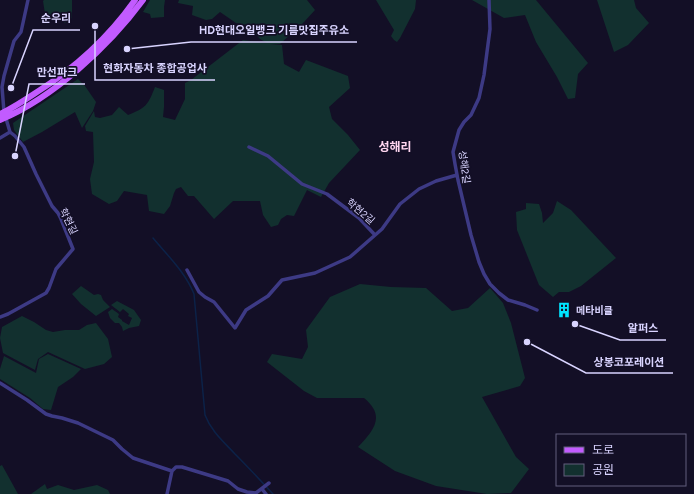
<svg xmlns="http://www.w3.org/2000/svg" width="694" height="494" viewBox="0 0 694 494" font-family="Figtree,'Noto Sans KR',sans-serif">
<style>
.green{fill:#12302f}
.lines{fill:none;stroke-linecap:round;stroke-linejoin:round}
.stream{stroke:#0c2248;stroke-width:1.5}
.minor{stroke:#3d3a85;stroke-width:3.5}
.primary{stroke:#c25bff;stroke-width:6}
.labels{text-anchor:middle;stroke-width:3.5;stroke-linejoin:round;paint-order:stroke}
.street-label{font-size:10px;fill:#d9d4ff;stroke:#130f26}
.poi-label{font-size:10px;font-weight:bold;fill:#d9d4ff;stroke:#130f26;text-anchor:start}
.quarter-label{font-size:12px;font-weight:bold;fill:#ffd6f0;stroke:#130f26}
.leader{fill:none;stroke:#d9d4ff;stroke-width:1.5}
.callout-dot{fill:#d9d4ff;stroke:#130f26;stroke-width:1.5}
.callout-label{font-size:11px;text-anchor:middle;font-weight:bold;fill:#d9d4ff;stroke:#130f26;stroke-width:3.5;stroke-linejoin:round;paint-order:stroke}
</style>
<rect width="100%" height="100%" fill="#130f26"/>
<path class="green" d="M 44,0 L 72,0 L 72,18 L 65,23 L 56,18 L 45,14 L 43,1 Z
M 150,0 L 165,0 L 164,7 L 164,17 L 151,18 L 150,14 L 143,12 Z
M 179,0 L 307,0 L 315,10 L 304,22 L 280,44 L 270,44 L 282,45 L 284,64 L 299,72 L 306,60 L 348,76 L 350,88 L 329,107 L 332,119 L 348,135 L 360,150 L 329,183 L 321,197 L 307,190 L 294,216 L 287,215 L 281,219 L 278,225 L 271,227 L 263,215 L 260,201 L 233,201 L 214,219 L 194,196 L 188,196 L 181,187 L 176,189 L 174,193 L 170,206 L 164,214 L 149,211 L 147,195 L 124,191 L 117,201 L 109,204 L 92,194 L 90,179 L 94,162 L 93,132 L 86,131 L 85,126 L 94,111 L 95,117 L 100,118 L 112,115 L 119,107 L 128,115 C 146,108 148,105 155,87 L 164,90 L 164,107 L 163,117 L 175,120 L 185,99 L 185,83 L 191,80 L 243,40 L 267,43 L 260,39 L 247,25 L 236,23 L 220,12 L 212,19 L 206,20 L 192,15 L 193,6 L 178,3 Z
M 376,0 L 416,0 L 415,9 L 400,38 L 397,42 L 394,40 L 391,36 L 394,30 Z
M 472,0 L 536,0 L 588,63 L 578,74 L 575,98 L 568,99 L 557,77 L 536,42 L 525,15 L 504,18 Z
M 597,0 L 634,0 L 636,8 L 649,23 L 628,45 L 614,52 Z
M 78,79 L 85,86 L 96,102 L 93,111 L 82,128 L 75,112 L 42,132 L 23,142 L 14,130 L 13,123 Z
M 557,201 L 571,210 L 616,258 L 581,286 L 569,292 L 559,292 L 553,297 L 539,285 L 517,230 L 516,212 L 526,209 L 526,203 L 539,204 L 542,213 L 543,223 L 553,213 Z
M 360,284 L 391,287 L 426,288 L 452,311 L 468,308 L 490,288 L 503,303 L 511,323 L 525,378 L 520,386 L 482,397 L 516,457 L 529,469 L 511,493 L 487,494 L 436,486 L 395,471 L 358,447 C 374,430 386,416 364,398 L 317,398 L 304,391 L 267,362 L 272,354 L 302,359 L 308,347 L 306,330 L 330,297 Z
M 81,286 L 94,295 L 98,294 L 101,295 L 103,300 L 110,307 L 96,316 L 81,304 L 72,294 Z
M 117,301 L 134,310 L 141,320 L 139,326 L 129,328 L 123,331 L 122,327 L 119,323 L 115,323 L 110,318 L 108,312 L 112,309 L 119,314 L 118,317 L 122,320 L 122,321 L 129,325 L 132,318 L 128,316 L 129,314 L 123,309 L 120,312 L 111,305 Z
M 22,316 L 34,322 L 46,330 L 53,332 L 65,330 L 79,330 L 87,325 L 96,323 L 108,339 L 112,357 L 104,364 L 85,369 L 48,352 L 38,359 L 35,370 L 3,353 L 0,338 L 2,327 Z
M 48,354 L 81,369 L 73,377 L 58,387 L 51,410 L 43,409 L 30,398 L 0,379 L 0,369 L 4,356 L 36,373 L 39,359 Z
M 2,465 L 18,494 L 0,494 L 0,466 Z
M 45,484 L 47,489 L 58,485 L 74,490 L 97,485 L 108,490 L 110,494 L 31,494 Z"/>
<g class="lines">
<path class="stream" d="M 153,238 C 168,256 185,272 194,294 L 205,415 C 211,431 224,442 235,454 C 248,467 261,481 273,494"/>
<path class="minor" d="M 489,0 L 490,29 L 484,75 L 479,98 L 471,115 L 464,122 L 459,130 L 453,152 L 455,164 L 458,180 L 471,235 L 479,262 L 484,274 L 490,284 L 499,293 L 508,300 L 525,305 L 537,310
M 0,138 L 10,132
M 249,147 L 268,156 L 302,184 L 327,194 L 359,218 L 375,235
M 187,270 L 199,292 L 205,297 L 214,302 L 235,328 L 246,310 L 268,296 L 282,280 L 315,273 L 350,257 L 382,229 L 400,204 L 419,189 L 436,181 L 457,175
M 0,317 L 8,314 L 46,293 L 49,288 L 56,269 L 73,249 L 61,219 L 58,213 L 52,206 L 36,174 L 24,147 L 15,136 L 10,132 L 4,112 L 2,87 L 4,76 L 14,41 L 21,32 L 28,0
M 0,383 L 27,400 L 46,414 L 52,416 L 62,418 L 78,423 L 113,440 L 122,449 L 133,458 L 172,471 L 176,467 L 182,467 L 228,481 L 238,489 L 247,492 L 256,493 L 269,483
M 262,489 L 266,494
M 167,494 L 172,471"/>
<path class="primary" d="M 0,114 C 13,108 25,100 37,92 C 75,68 109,37 135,0
M 0,120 C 53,98 109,46 143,0"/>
</g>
<defs>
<g id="building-bare" transform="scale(1.2)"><path d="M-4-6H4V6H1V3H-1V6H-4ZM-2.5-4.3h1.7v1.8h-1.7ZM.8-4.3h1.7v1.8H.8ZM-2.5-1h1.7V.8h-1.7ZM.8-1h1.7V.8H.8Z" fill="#00e5ff" stroke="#130f26" stroke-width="2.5" paint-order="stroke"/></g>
</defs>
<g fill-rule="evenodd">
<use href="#building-bare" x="564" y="310"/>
</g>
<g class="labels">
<g class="street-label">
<text transform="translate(465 167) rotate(82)" y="4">성해2길</text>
<text transform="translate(361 211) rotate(41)" y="4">학현2길</text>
<text transform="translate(69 221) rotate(64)" y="4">학현길</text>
</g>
<g class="poi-label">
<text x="576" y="314">메타비클</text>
</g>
<g class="quarter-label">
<text x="395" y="151">성해리</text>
</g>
</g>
<path class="leader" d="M11 88L33 30H80M127 49L191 42H357M95 26L95 80H215M15 156L29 84H85M575 324L620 340H666M527 342L586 373H673"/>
<g class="callout-dot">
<circle cx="11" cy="88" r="4"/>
<circle cx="127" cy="49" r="4"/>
<circle cx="95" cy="26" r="4"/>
<circle cx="15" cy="156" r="4"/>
<circle cx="575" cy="324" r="4"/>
<circle cx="527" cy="342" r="4"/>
</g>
<g class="callout-label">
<text x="56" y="22">순우리</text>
<text x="274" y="34">HD현대오일뱅크 기름맛집주유소</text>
<text x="155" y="72">현화자동차 종합공업사</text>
<text x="57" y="76">만선파크</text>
<text x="643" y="332">알퍼스</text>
<text x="629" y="366">상봉코포레이션</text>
</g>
<rect x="556" y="434" width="130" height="52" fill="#130f26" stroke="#625e7d"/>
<rect x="564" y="447" width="20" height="6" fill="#c25bff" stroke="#625e7d"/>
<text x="592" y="454" font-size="12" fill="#d9d4ff">도로</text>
<rect x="564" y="464" width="20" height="12" fill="#12302f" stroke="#625e7d"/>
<text x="592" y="474" font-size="12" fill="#d9d4ff">공원</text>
</svg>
